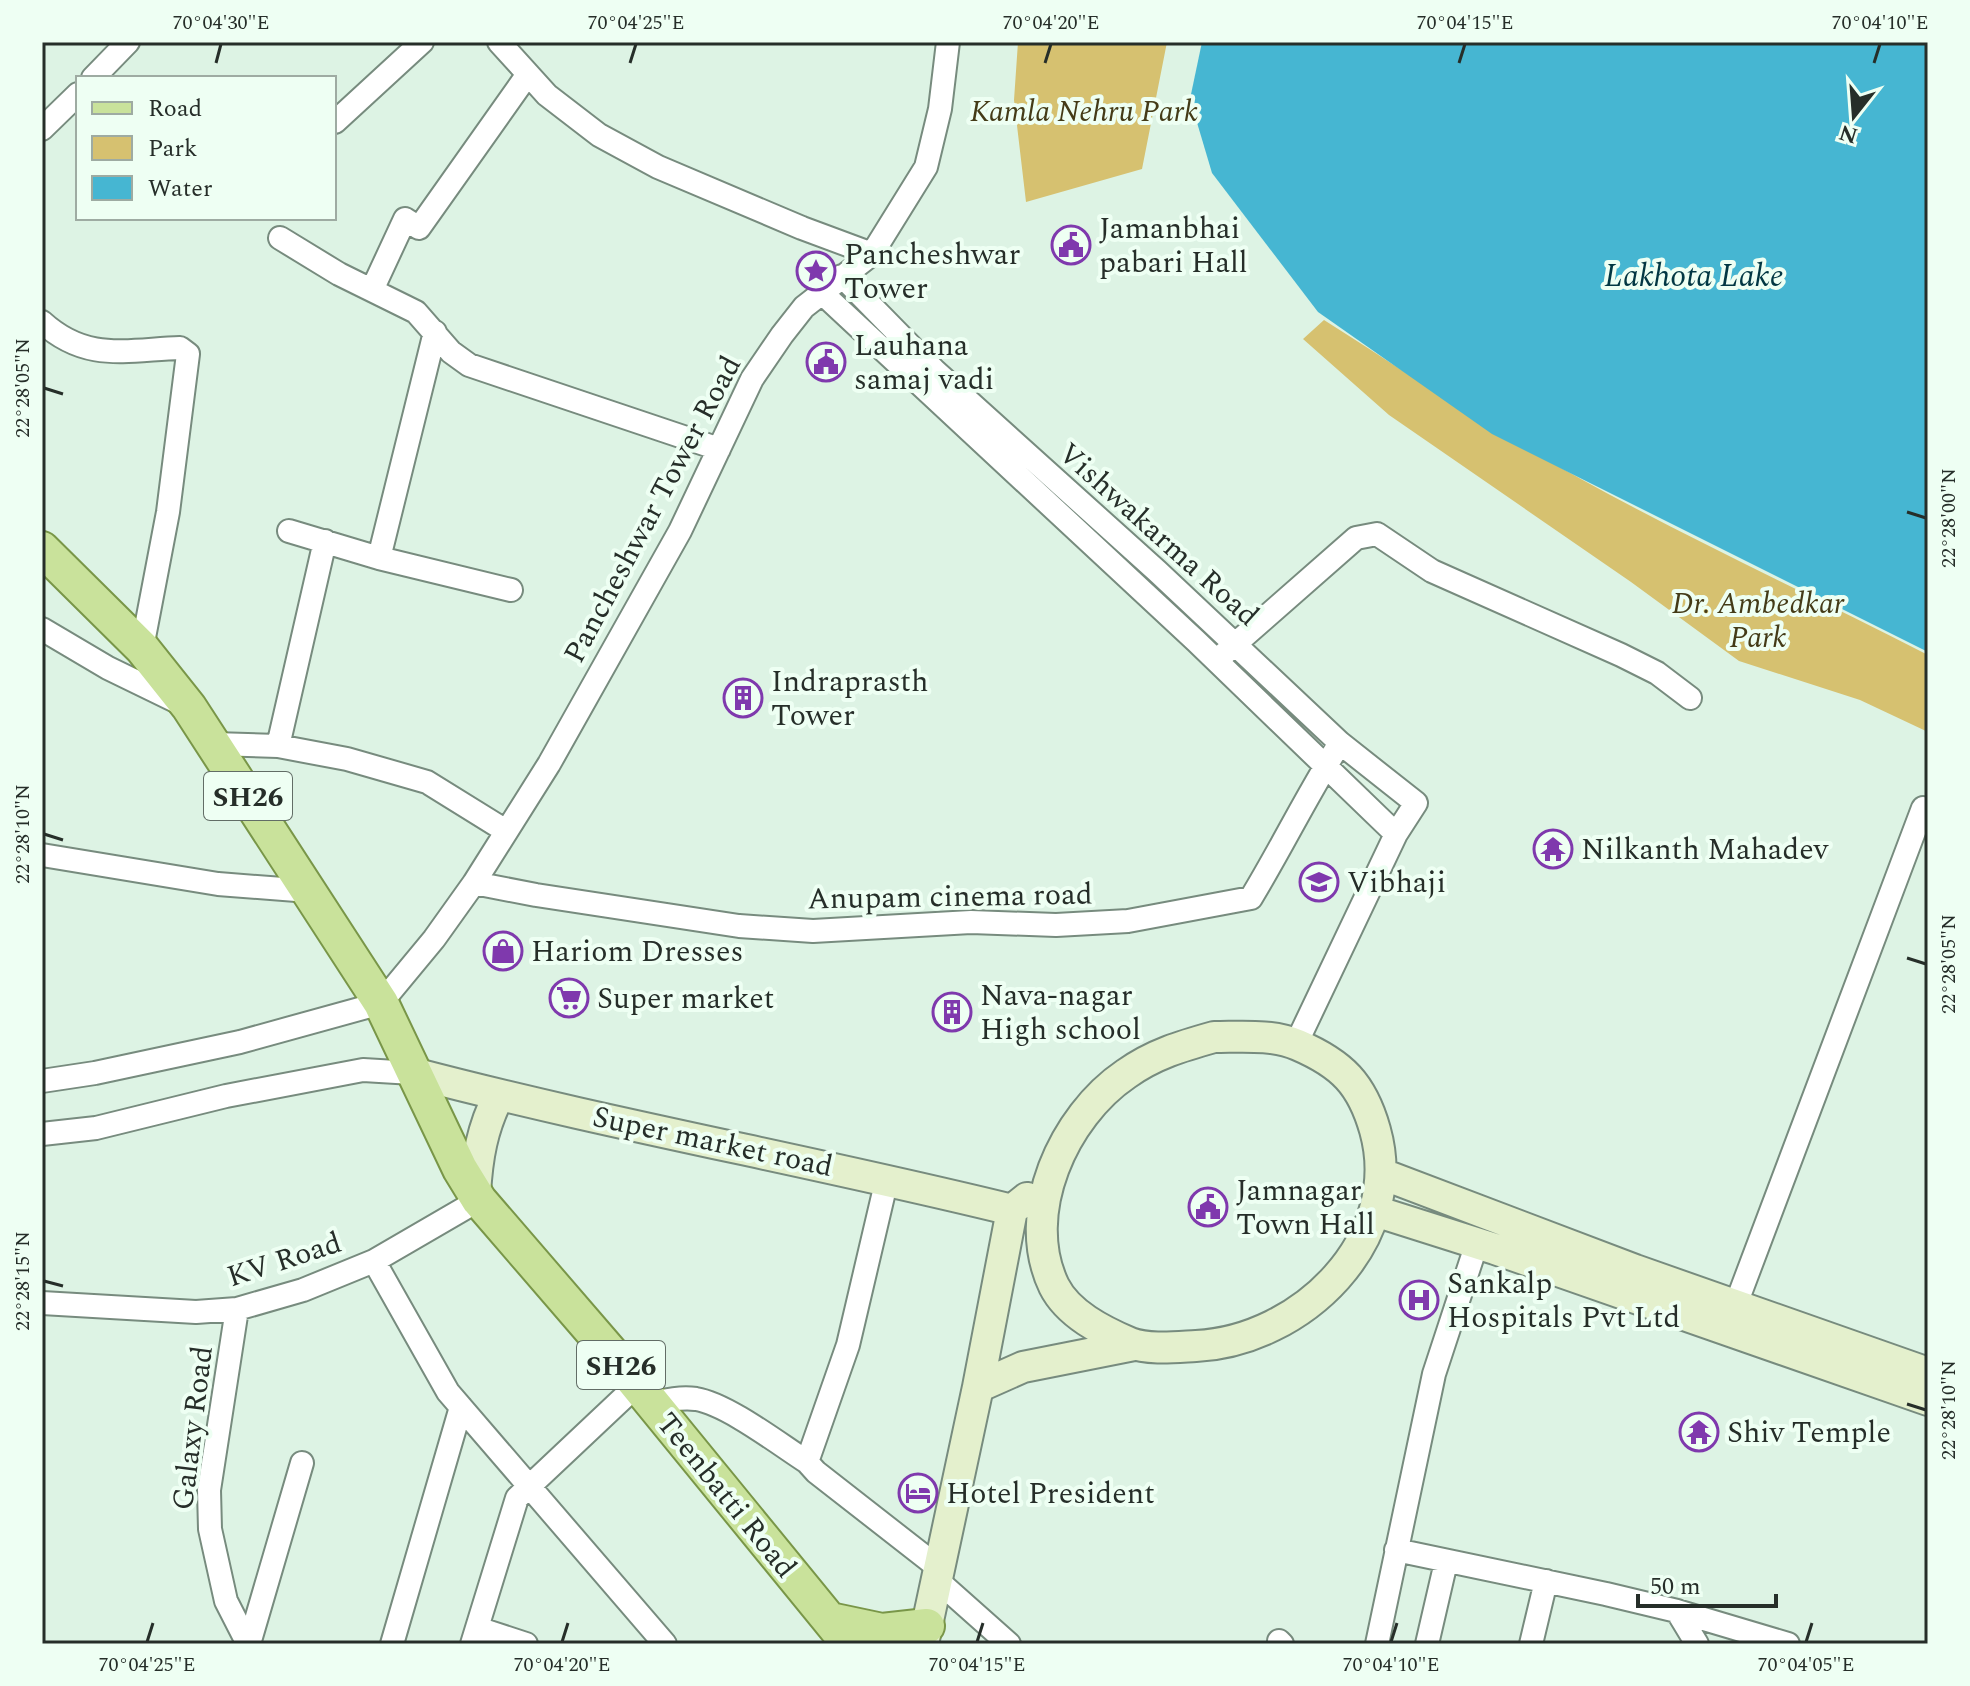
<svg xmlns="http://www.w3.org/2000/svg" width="1970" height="1686" viewBox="0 0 1970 1686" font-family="Spectral,serif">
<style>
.green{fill:#d6c170}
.water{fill:#46b6d2}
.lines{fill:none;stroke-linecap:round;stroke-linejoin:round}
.street-casing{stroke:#778b7e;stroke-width:26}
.secondary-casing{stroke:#778b7e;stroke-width:34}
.primary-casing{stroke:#799648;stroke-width:38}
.street{stroke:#fff;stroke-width:22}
.secondary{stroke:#e4f0cd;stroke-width:30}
.primary{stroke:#c9e29b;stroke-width:34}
.ticks{fill:none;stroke:#262e29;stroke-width:3}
.labels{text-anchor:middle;stroke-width:8;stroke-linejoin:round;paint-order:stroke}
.shield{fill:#eefff3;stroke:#626d66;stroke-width:2}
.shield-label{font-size:28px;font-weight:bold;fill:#262e29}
.park-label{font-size:30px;font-style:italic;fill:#443b17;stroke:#eefff3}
.poi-label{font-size:30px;fill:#262e29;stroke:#eefff3;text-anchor:start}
.street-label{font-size:30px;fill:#262e29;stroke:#eefff3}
.water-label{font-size:32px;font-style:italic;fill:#023743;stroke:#eefff3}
.neatline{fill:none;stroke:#262e29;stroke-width:3}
.ticks-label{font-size:20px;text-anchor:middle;fill:#262e29}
</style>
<rect width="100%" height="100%" fill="#ddf3e4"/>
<path class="green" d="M 1018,42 L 1167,42 L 1142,169 L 1026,202 L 1014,100 Z
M 1324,320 C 1386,359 1446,400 1508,437 C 1644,519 1788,583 1928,655 L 1928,732 L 1860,700 L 1739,661 L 1631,582 L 1389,415 L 1303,339 Z"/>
<path class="water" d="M 1202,42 L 1928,42 L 1928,652 L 1492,434 L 1318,312 L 1212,173 L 1190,99 Z"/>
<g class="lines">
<g class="street-casing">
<path id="street" d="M 499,42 L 547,95 L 599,135 L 658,167 L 802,228 L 872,254
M 93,78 L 128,42
M 335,122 L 422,42
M 42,129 L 78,94
M 280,238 L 339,274 L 416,312 L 451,352 L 469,365 L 719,449
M 842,276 L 935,371 L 1157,571 L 1340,743 L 1416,803 L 1396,834 L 1296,1044
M 372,290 L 405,219 L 419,228 L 528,74
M 822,293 L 1196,641 L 1396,834
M 42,322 C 86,362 125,350 180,348 L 188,354 L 168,512 L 142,648
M 289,531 L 379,558 L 435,332
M 379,558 L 511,590
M 42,629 L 108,668 L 182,704
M 1225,653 L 1356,538 L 1377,534 L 1432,571 L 1621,655 L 1657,673 L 1690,698
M 214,744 L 278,746 L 347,759 L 427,782 L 506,831
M 278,746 L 325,541
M 42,855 L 218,884 L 309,891
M 474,883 L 536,895 L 739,926 L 813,931 L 971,922 L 1056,925 L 1128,921 L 1251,898 C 1282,847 1308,793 1340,743
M 42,1081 L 95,1073 L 240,1042 L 381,1003 L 434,939 L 474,883 L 549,764 L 680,531 L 752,379 L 782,335 L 804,307 L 872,254 L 926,167 L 940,109 L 948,42
M 42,1134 L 96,1128 L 226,1096 L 363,1070 L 413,1073
M 374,1261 L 448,1392 L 665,1644
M 42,1303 L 196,1312 L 237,1309 L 303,1290 L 374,1261 L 479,1200
M 237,1309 L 209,1490 L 210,1529 L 226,1601 L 248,1644
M 1730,1320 L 1923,808
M 652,1403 C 666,1400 681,1397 696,1399 C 727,1404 779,1444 807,1462 L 816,1472 L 939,1568
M 807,1462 L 848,1345 L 887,1179
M 1396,1550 L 1606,1594 L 1677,1611 L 1788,1644
M 937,1580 L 1009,1644
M 1677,1611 L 1697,1644
M 477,1628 L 526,1644
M 1279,1641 L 1282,1644
M 249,1644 L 302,1463
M 392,1644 L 461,1407
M 472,1644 L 517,1498 L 637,1385
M 1377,1644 L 1434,1374 L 1477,1243
M 1427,1644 L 1446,1562
M 1531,1644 L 1546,1581"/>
</g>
<g class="secondary-casing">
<path id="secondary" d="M 1214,1037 C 1242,1037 1272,1034 1298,1045 C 1342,1064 1362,1084 1375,1130 C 1406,1240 1301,1341 1196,1346 C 1176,1347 1149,1350 1130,1343 C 1102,1331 1068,1314 1054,1286 C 1019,1213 1064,1116 1126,1074 C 1154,1054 1182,1046 1214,1037 Z
M 413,1073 C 611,1125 813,1161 1012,1210
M 1382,1174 L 1635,1270 L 1928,1373
M 475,1194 C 477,1158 482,1128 499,1095
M 1375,1211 L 1495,1249 L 1928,1400
M 978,1387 L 1023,1367 L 1134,1345
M 923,1644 L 978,1387 L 1012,1210 L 1027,1198"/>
</g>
<g class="primary-casing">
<path id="primary" d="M 42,549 L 142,648 L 189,707 L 381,1003 L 460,1169 L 479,1200 L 617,1360 L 849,1644
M 830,1620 L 882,1631 L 927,1626"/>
</g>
<use href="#street" class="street"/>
<use href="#secondary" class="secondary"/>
<use href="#primary" class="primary"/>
</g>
<path class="ticks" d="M 216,63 L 221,44M 630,63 L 636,44M 1045,63 L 1051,44M 1459,63 L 1465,44M 1874,63 L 1880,44M 44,388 L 63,394M 1907,512 L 1926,518M 44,834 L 63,840M 1907,958 L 1926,964M 44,1281 L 63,1286M 1907,1404 L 1926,1410M 147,1642 L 153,1623M 562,1642 L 568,1623M 977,1642 L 983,1623M 1391,1642 L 1397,1623M 1806,1642 L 1812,1623"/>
<defs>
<g id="civic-ring" transform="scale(2)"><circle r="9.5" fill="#eefff3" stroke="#7f39ad" stroke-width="1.5"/><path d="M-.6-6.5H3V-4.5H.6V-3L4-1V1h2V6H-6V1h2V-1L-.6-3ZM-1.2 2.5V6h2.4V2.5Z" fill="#7f39ad"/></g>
<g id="sight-ring" transform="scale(2)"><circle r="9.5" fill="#eefff3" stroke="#7f39ad" stroke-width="1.5"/><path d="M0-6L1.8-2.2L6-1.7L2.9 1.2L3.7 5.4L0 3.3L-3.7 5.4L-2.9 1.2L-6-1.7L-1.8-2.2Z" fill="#7f39ad"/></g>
<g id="building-ring" transform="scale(2)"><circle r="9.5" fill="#eefff3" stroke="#7f39ad" stroke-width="1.5"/><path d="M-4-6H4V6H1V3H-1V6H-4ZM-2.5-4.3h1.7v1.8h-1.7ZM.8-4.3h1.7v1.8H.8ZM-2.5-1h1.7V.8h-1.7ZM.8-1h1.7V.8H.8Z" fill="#7f39ad"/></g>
<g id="temple-ring" transform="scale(2)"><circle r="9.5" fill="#eefff3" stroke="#7f39ad" stroke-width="1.5"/><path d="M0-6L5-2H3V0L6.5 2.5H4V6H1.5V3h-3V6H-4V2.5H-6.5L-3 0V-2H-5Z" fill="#7f39ad"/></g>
<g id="school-ring" transform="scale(2)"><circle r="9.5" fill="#eefff3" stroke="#7f39ad" stroke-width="1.5"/><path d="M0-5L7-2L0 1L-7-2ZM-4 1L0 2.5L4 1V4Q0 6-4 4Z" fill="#7f39ad"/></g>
<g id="shop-ring" transform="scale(2)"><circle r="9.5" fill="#eefff3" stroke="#7f39ad" stroke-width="1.5"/><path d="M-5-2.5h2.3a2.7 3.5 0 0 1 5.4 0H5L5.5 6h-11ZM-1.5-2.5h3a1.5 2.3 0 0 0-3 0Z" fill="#7f39ad"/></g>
<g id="supermarket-ring" transform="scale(2)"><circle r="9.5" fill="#eefff3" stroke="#7f39ad" stroke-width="1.5"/><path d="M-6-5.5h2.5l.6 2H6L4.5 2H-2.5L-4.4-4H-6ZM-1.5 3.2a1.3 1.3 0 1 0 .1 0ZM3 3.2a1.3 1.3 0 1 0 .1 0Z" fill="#7f39ad"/></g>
<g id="hospital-ring" transform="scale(2)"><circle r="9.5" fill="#eefff3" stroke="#7f39ad" stroke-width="1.5"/><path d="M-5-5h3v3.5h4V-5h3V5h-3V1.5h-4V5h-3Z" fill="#7f39ad"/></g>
<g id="hotel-ring" transform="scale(2)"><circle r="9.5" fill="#eefff3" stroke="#7f39ad" stroke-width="1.5"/><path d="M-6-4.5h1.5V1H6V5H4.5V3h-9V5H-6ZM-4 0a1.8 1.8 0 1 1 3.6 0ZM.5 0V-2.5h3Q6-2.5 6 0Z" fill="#7f39ad"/></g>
</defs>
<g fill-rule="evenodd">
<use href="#civic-ring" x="1071" y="245"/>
<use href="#sight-ring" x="816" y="271"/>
<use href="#civic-ring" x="826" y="362"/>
<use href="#building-ring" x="743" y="698"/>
<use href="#temple-ring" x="1553" y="849"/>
<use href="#school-ring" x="1319" y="882"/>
<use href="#shop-ring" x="503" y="951"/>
<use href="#supermarket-ring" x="569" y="998"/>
<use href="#building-ring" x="952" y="1012"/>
<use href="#civic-ring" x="1208" y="1207"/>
<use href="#hospital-ring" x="1419" y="1300"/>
<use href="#temple-ring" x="1699" y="1432"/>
<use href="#hotel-ring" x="918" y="1493"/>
</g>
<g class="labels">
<g class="shield">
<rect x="204" y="772" width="88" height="48" rx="6"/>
<rect x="577" y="1341" width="88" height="48" rx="6"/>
</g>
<g class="shield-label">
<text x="248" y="806">SH26</text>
<text x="621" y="1375">SH26</text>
</g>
<g class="park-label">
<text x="1084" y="121">Kamla Nehru Park</text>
<text x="1758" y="613">Dr. Ambedkar<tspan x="1758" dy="34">Park</tspan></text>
</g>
<g class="poi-label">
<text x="1099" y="238">Jamanbhai<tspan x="1099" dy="34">pabari Hall</tspan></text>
<text x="844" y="264">Pancheshwar<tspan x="844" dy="34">Tower</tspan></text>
<text x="854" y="355">Lauhana<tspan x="854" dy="34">samaj vadi</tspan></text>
<text x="771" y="691">Indraprasth<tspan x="771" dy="34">Tower</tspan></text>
<text x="1581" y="859">Nilkanth Mahadev</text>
<text x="1347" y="892">Vibhaji</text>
<text x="531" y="961">Hariom Dresses</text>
<text x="980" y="1005">Nava-nagar<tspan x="980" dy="34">High school</tspan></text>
<text x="597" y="1008">Super market</text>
<text x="1236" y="1200">Jamnagar<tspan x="1236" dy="34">Town Hall</tspan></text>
<text x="1447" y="1293">Sankalp<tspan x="1447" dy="34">Hospitals Pvt Ltd</tspan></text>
<text x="1727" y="1442">Shiv Temple</text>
<text x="946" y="1503">Hotel President</text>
</g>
<g class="street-label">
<text transform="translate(652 509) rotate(-62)" y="10">Pancheshwar Tower Road</text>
<text transform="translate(1159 534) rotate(42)" y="10">Vishwakarma Road</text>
<text transform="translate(950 896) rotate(-1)" y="10">Anupam cinema road</text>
<text transform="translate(713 1141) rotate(12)" y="10">Super market road</text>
<text transform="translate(284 1259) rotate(-18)" y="10">KV Road</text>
<text transform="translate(192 1428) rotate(-83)" y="10">Galaxy Road</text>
<text transform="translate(727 1495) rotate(51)" y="10">Teenbatti Road</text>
</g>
<g class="water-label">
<text x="1694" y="286">Lakhota Lake</text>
</g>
</g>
<rect width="1970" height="1686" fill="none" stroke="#eefff3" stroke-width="88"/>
<rect x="76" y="76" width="260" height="144" fill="#eefff3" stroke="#9eaba2" stroke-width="2"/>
<rect x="92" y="102" width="40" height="12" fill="#c9e29b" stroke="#9eaba2" stroke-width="2"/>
<text x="148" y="116" font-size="24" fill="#262e29">Road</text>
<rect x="92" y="136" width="40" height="24" fill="#d6c170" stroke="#9eaba2" stroke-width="2"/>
<text x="148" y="156" font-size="24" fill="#262e29">Park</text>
<rect x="92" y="176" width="40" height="24" fill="#46b6d2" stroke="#9eaba2" stroke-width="2"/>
<text x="148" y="196" font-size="24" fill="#262e29">Water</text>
<g transform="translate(1854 116) rotate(197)" stroke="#eefff3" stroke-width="6" paint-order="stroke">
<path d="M0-6L14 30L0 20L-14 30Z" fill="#262e29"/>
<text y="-12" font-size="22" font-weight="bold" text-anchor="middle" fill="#262e29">N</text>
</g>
<path d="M1638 1594v12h138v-12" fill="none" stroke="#262e29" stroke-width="4"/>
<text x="1650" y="1594" font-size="24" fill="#262e29" stroke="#eefff3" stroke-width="6" paint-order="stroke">50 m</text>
<rect x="44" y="44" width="1882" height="1598" class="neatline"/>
<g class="ticks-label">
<text x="221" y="29">70°04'30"E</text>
<text x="636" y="29">70°04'25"E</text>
<text x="1051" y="29">70°04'20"E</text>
<text x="1465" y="29">70°04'15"E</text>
<text x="1880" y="29">70°04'10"E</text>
<text transform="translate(22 388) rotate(-90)" y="7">22°28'05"N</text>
<text transform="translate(1948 518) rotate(-90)" y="7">22°28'00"N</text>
<text transform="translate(22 834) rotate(-90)" y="7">22°28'10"N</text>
<text transform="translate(1948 964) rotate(-90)" y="7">22°28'05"N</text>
<text transform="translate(22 1281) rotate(-90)" y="7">22°28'15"N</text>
<text transform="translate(1948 1410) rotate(-90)" y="7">22°28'10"N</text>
<text x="147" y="1671">70°04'25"E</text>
<text x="562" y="1671">70°04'20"E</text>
<text x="977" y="1671">70°04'15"E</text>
<text x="1391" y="1671">70°04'10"E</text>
<text x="1806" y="1671">70°04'05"E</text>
</g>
</svg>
